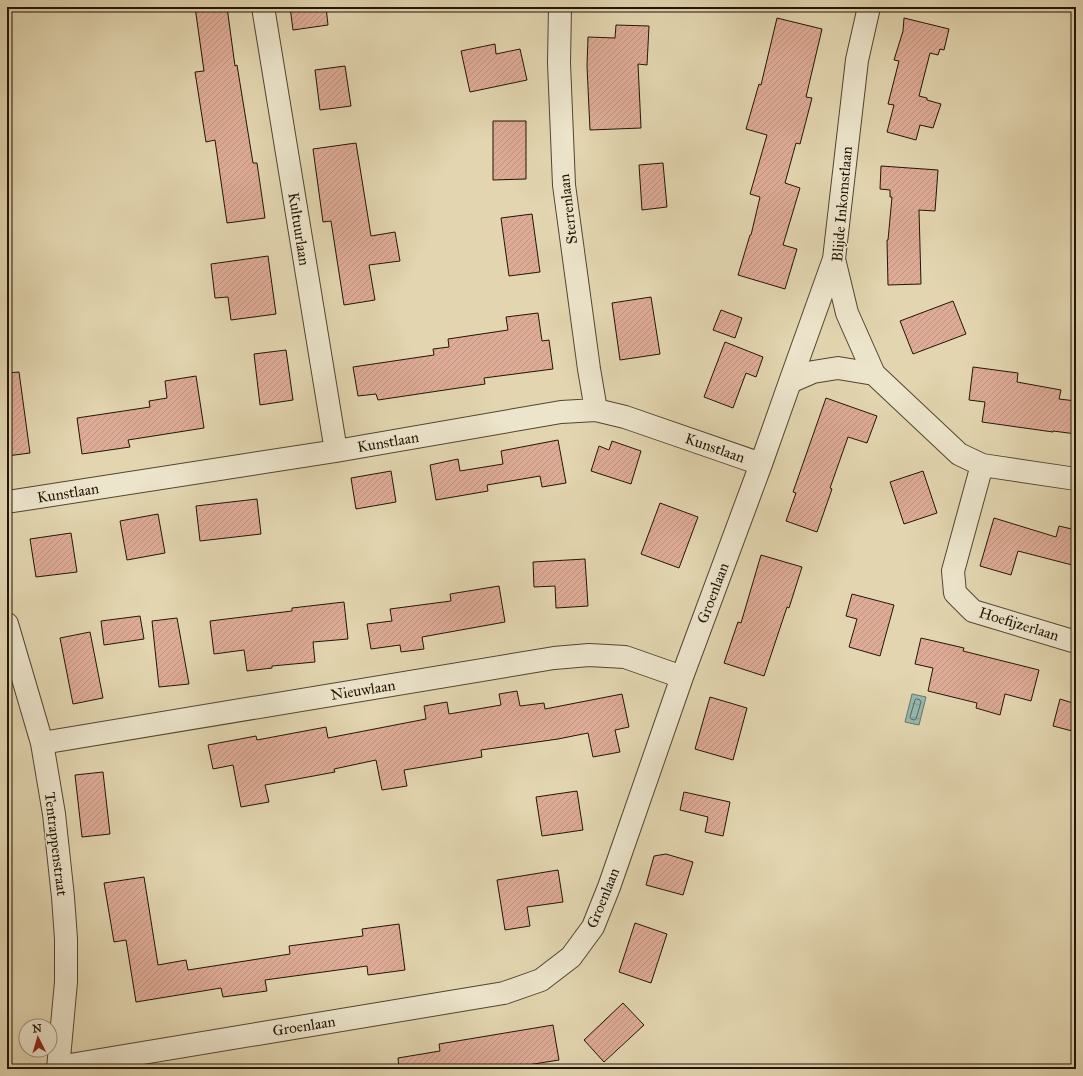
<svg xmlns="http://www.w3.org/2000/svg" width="1083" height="1076" viewBox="0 0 1083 1076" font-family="'IM FELL Great Primer',serif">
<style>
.water{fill:url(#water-ripples);stroke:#67776c}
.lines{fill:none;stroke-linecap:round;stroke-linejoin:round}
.shore{stroke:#5c665a;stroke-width:1}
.building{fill:url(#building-hatch);stroke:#231505}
.minor-casing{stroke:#534530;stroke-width:24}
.minor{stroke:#ece4cb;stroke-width:22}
.labels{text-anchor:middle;stroke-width:3;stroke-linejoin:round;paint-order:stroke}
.street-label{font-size:15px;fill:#231505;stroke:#ece4cb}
</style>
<defs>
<pattern id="water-ripples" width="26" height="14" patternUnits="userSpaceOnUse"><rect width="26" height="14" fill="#95b8b0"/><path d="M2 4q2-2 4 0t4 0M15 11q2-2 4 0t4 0" fill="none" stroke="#809d96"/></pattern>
<pattern id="building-hatch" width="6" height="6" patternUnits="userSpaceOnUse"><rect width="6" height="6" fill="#deab96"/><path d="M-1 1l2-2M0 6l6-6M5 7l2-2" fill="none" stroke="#be9280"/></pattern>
</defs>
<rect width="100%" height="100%" fill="#e2d5af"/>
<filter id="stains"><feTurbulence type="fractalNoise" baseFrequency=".005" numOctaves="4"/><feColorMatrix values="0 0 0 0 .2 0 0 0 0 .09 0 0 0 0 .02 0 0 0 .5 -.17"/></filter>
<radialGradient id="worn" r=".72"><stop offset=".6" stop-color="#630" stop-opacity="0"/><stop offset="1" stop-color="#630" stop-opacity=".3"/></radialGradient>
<path class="water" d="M 912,694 L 926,697 L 919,725 L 905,722 Z"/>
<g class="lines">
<path class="shore" d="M 917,699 L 920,700 L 921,702 L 916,719 L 914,720 L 911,719 L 910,717 L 915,700 Z"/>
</g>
<path class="building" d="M 195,7 L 227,7 L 235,66 L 237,65 L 253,163 L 257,163 L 265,218 L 227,223 L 215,140 L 206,142 L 195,72 L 204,71 Z
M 290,7 L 326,7 L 328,25 L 293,30 Z
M 777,18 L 822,29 L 806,97 L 812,98 L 800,144 L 796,143 L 785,183 L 800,188 L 783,245 L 797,249 L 785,289 L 738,275 L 750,235 L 751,235 L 760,197 L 750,194 L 767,135 L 746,129 L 759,84 L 761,85 Z
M 904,18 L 949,29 L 944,50 L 940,49 L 938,55 L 930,53 L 919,96 L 927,98 L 927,100 L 941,104 L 933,128 L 920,125 L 916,140 L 887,132 L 894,105 L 888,104 L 899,61 L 894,60 L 903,31 Z
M 616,25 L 649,26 L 647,65 L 638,64 L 641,128 L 590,130 L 587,66 L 588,37 L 615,38 Z
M 495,44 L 496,54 L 520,49 L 527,80 L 470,92 L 461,51 Z
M 345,66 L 351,106 L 320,110 L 315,70 Z
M 493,121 L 526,121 L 526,179 L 493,180 Z
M 356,143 L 371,236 L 395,232 L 400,261 L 369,265 L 375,300 L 344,305 L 331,221 L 323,222 L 313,149 Z
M 663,163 L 667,207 L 642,210 L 639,165 Z
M 881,166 L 938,170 L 935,211 L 919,210 L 921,284 L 888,285 L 887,240 L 888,240 L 892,197 L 890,197 L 890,190 L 880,189 Z
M 532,214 L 540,272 L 509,276 L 501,218 Z
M 268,256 L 276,314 L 231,320 L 228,297 L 215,298 L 211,264 Z
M 651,297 L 660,354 L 620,360 L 612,303 Z
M 953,301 L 966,334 L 913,354 L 900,321 Z
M 721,310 L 742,318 L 735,338 L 713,330 Z
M 538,313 L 542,341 L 549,340 L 553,369 L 484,378 L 485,384 L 378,400 L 376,394 L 358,396 L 353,367 L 434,355 L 433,349 L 449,347 L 448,339 L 508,330 L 506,317 Z
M 725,342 L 763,357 L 756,377 L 746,373 L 733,408 L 704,397 Z
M 286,350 L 293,400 L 260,405 L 254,354 Z
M 973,367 L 1018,373 L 1017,382 L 1061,390 L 1059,399 L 1076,401 L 1076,434 L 1053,431 L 1053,432 L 982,422 L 985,402 L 969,400 Z
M 19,372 L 30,453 L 7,456 L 7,373 Z
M 196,376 L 204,428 L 128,440 L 130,447 L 82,454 L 77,418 L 150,407 L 149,401 L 167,398 L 165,381 Z
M 826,398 L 877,416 L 867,443 L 848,437 L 830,488 L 832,489 L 817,532 L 786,521 L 796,493 L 793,492 Z
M 558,440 L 566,483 L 542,487 L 540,476 L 487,485 L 488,491 L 436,500 L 430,465 L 458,459 L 460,471 L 503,464 L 501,451 Z
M 612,441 L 641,451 L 631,484 L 591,471 L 599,446 L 609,450 Z
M 391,471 L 396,502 L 356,509 L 351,478 Z
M 923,471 L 937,513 L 904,524 L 890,482 Z
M 257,499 L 261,534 L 200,541 L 196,506 Z
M 660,503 L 698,517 L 679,568 L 641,554 Z
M 158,514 L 165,553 L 127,560 L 120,521 Z
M 994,518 L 1056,537 L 1059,526 L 1076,530 L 1076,566 L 1018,551 L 1011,575 L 980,566 Z
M 71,533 L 77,572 L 36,577 L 30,539 Z
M 761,555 L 802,567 L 789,608 L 787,607 L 764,676 L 724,663 L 738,622 L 741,623 Z
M 585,559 L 588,606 L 556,608 L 555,586 L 534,587 L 533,562 Z
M 499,586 L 505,622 L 422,637 L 424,649 L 401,652 L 400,645 L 371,649 L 367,624 L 392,621 L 390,609 L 451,601 L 450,594 Z
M 852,594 L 894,605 L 880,656 L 849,647 L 857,619 L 846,616 Z
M 344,602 L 348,639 L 313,642 L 315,662 L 272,666 L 272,668 L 247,671 L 244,650 L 214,654 L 210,621 L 292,611 L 292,608 Z
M 140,616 L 144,639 L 104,645 L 101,621 Z
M 177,618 L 189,684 L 159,687 L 152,621 Z
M 90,632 L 103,698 L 73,704 L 60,638 Z
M 921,638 L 964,648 L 963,651 L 1039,670 L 1031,701 L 1005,694 L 1000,715 L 976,708 L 977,703 L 928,691 L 933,668 L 915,664 Z
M 517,691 L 520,706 L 544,703 L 545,709 L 622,694 L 629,727 L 615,730 L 620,752 L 593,757 L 588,733 L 558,739 L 481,750 L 482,757 L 404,770 L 407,786 L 382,790 L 376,760 L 334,769 L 335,772 L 265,785 L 269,802 L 241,807 L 233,765 L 213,769 L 208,745 L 256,736 L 257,740 L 326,727 L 328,738 L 426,719 L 424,706 L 447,702 L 449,714 L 501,705 L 499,694 Z
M 710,697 L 747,708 L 733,760 L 695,749 Z
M 1060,699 L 1076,704 L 1076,732 L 1053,726 Z
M 103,772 L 110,834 L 82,837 L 75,775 Z
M 577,791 L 583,830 L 542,836 L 536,797 Z
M 684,792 L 730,802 L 723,836 L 705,832 L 708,817 L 680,810 Z
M 666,854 L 693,862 L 683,895 L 646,885 L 654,856 Z
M 558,870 L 563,902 L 527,907 L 530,926 L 505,930 L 497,880 Z
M 144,877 L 158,965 L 186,960 L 188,970 L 290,954 L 289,946 L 363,936 L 362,929 L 399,924 L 405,970 L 368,975 L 367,966 L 265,980 L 267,991 L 223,997 L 221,988 L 136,1002 L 126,940 L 114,942 L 104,883 Z
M 635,923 L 667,934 L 651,983 L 619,972 Z
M 623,1003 L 644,1025 L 604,1062 L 584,1040 Z
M 553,1025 L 559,1060 L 503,1069 L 399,1069 L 398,1058 L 440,1051 L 439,1044 Z"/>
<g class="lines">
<g class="minor-casing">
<path id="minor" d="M 263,7 L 336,451
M 560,7 L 559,63 L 564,185 L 589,369 L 596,410
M 869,7 L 857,60 L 834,259 L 847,313 L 874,374 L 959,454 L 982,465 L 1076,479
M 790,382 L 813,372 L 838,368 L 874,374
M 982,465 L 953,571 L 955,593 L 973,611 L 1076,642
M 7,502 L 336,451 L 561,412 L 596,410 L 625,417 L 761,464
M 7,624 L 42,743 L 54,814 L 63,897 L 66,939 L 66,982 L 58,1069
M 42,743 L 554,658 L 589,655 L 625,657 L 682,677
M 58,1067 L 504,993 L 541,980 L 571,957 L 593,927 L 609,887 L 682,677 L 761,464 L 790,382 L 834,259"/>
</g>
<use href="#minor" class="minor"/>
</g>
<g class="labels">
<g class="street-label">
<text transform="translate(842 204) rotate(-85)" y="5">Blijde Inkomstlaan</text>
<text transform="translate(568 209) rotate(-97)" y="5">Sterrenlaan</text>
<text transform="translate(299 229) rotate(81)" y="5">Kultuurlaan</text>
<text transform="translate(388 442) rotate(-10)" y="5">Kunstlaan</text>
<text transform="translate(715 448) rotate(19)" y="5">Kunstlaan</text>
<text transform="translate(68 493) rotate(-9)" y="5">Kunstlaan</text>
<text transform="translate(713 593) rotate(-69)" y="5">Groenlaan</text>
<text transform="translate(1019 624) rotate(17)" y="5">Hoefijzerlaan</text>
<text transform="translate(363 690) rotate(-9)" y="5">Nieuwlaan</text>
<text transform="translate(56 844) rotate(83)" y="5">Tentrappenstraat</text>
<text transform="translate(603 898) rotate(-68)" y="5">Groenlaan</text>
<text transform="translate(304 1026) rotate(-9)" y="5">Groenlaan</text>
</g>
</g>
<rect width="1083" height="1076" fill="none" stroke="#e2d5af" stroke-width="24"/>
<rect x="8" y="8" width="1067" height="1060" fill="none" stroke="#231505" stroke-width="2"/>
<rect x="12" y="12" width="1059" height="1052" fill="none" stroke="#231505"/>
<g transform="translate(38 1038) rotate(355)"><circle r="19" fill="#ece4cb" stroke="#9c917c"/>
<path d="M0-3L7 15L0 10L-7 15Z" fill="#8f2418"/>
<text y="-6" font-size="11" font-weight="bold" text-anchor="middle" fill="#231505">N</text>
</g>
<rect width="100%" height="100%" filter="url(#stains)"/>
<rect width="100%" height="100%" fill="url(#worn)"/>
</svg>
